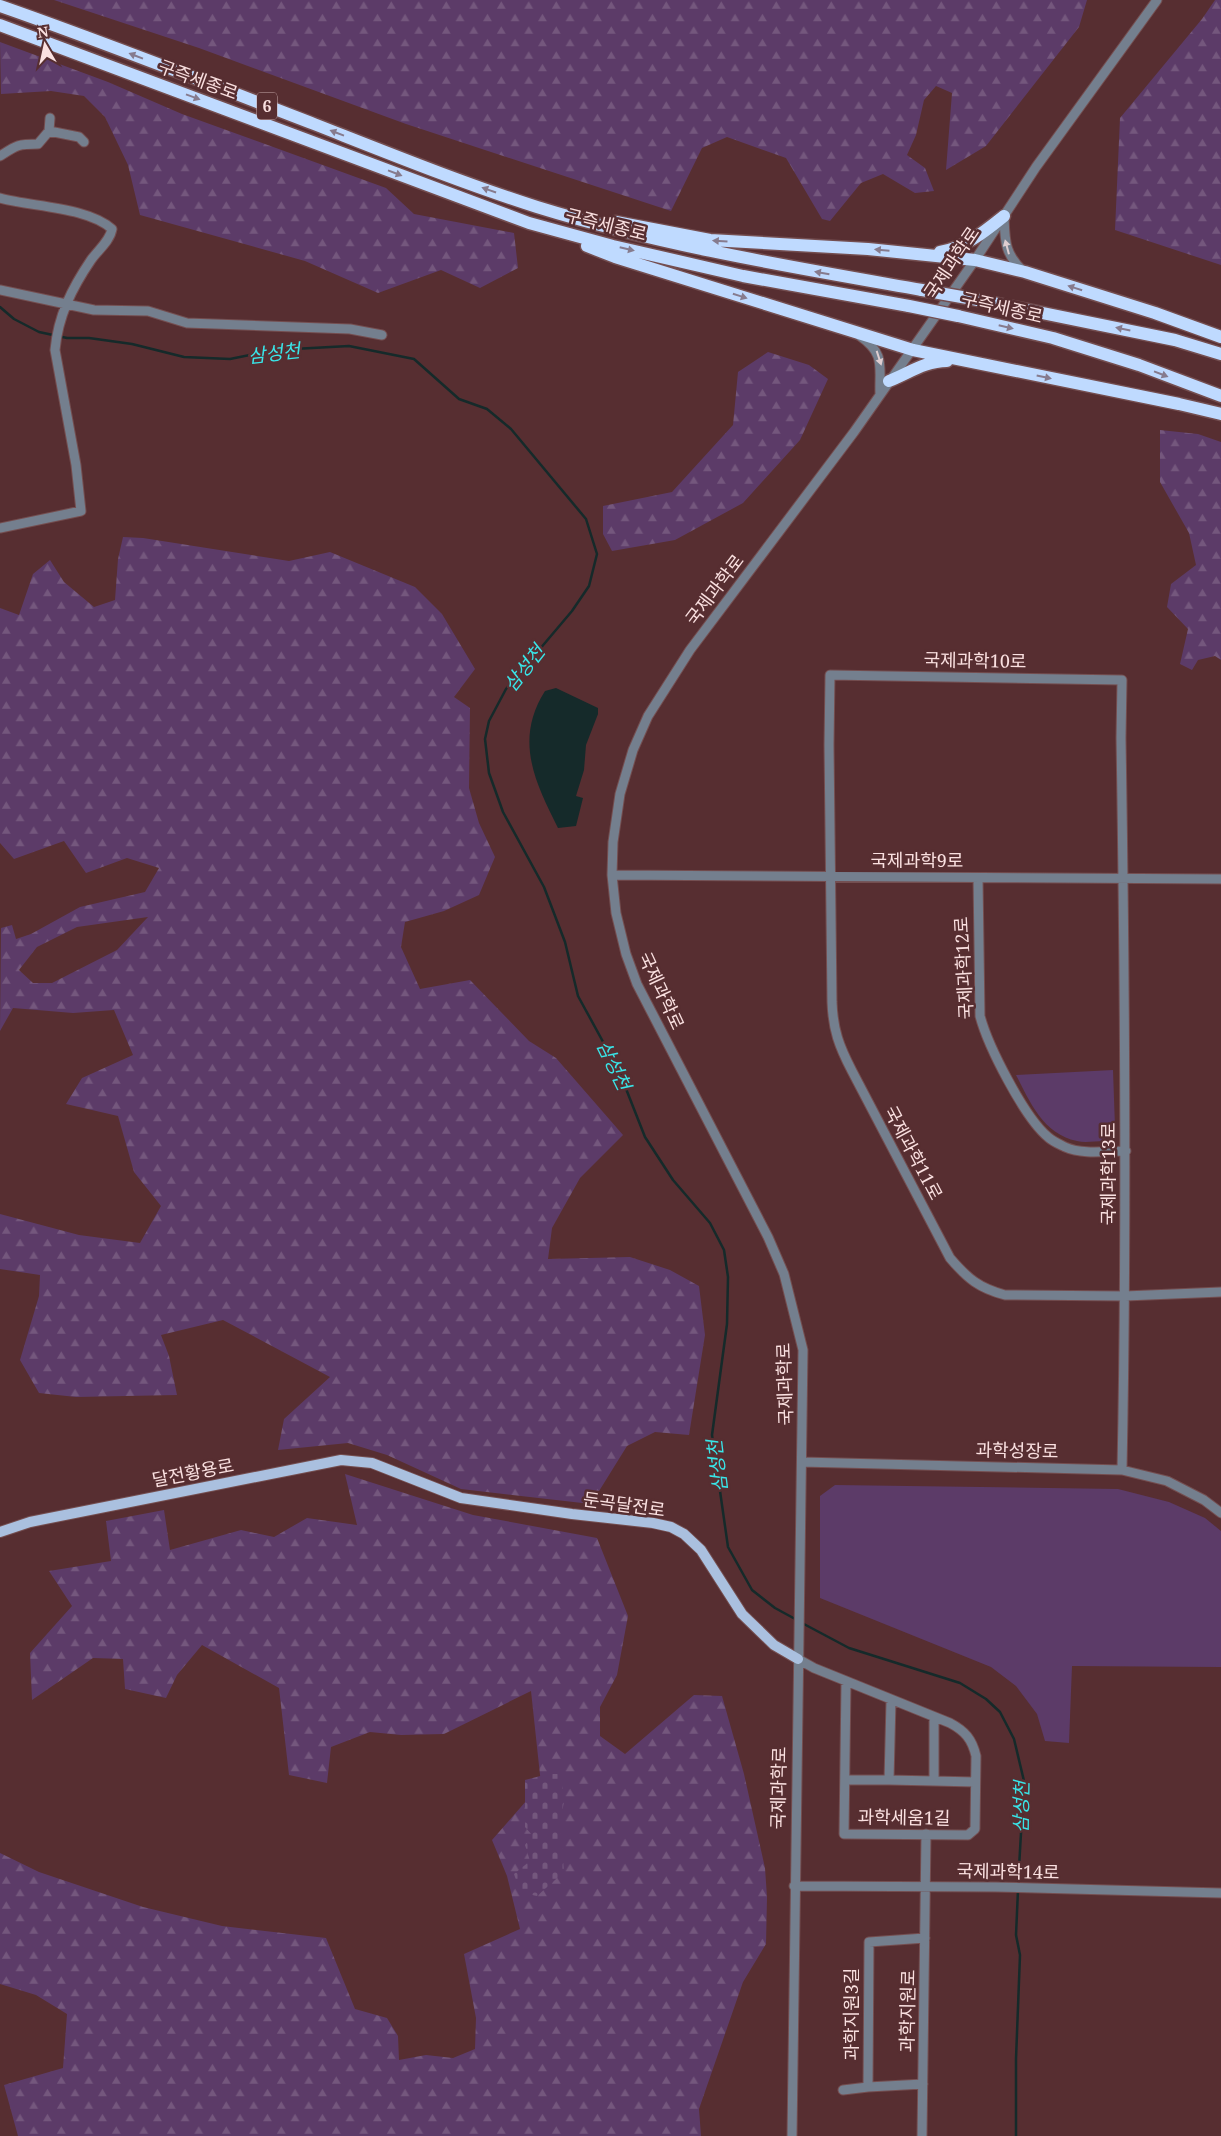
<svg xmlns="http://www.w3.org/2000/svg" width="1221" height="2136" viewBox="0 0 1221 2136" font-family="'Noto Serif','Noto Sans KR',serif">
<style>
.forest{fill:url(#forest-firs);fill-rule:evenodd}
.cemetery{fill:url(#cemetery-stones)}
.green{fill:#5c3b68}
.water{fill:#152a2a}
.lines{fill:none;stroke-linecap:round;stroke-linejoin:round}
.stream{stroke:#152a2a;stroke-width:2.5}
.minor-casing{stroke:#744e50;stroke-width:11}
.major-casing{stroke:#744e50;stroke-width:12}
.highway-casing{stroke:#744e50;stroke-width:15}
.minor{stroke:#747f8e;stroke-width:9}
.major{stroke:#aac0df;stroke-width:10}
.highway{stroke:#bfdaff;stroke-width:12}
.highway-bridge-casing{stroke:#744e50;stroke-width:15;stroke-linecap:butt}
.highway-bridge{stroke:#bfdaff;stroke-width:12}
.oneway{fill:#867b8e}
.oneway2{fill:#dfcdd0}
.labels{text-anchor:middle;stroke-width:5;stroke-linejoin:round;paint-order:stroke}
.shield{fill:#572e31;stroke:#c9abac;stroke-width:1}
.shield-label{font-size:16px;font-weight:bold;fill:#fae0e0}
.street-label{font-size:18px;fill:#fae0e0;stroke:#572e31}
.water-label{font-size:19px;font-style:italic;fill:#39e5e8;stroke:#572e31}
</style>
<defs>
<pattern id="forest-firs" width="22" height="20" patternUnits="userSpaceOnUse" patternTransform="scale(1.25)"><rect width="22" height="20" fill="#5c3b68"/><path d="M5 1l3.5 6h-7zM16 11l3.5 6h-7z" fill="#74577d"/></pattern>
<pattern id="cemetery-stones" width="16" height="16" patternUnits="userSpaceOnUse" patternTransform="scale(1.25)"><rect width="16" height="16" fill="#5c3b68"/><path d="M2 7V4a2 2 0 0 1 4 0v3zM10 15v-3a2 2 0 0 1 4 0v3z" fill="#74577d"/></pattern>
</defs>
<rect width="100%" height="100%" fill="#572e31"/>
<path class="forest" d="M 54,0 L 1087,0 L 1079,27 L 986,146 L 946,170 L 952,93 L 936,86 L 924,100 L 916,135 L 907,155 L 925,168 L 934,191 L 915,193 L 883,174 L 861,183 L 830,221 L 822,219 L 786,158 L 727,137 L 702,148 L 671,211 L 406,124 L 199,48 Z
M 1215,0 L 1221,0 L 1221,265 L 1115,230 L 1120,118 L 1202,19 Z
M 0,42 L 108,82 L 182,114 L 386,188 L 414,214 L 514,233 L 518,268 L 480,288 L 441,270 L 378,293 L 305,261 L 140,215 L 128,165 L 105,117 L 84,96 L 51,91 L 1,94 Z
M 768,352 L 809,365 L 828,379 L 800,440 L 743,503 L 675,540 L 612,551 L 603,534 L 603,506 L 672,492 L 733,425 L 738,372 Z
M 1160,430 L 1198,434 L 1221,442 L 1221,660 L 1215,656 L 1198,660 L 1192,670 L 1180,664 L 1188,629 L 1167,607 L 1171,584 L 1196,565 L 1189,533 L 1160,482 Z
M 123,537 L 143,538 L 289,561 L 330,552 L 415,587 L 442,614 L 475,669 L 454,697 L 470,708 L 469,788 L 479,823 L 495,857 L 479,895 L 444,911 L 405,922 L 401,947 L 420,989 L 470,980 L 529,1041 L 556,1058 L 623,1135 L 580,1178 L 552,1228 L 548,1259 L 630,1257 L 670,1270 L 699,1286 L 705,1335 L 689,1435 L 655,1432 L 627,1446 L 591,1504 L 461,1489 L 387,1455 L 348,1443 L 278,1450 L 284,1419 L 330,1377 L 223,1320 L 161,1335 L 169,1356 L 177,1395 L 76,1397 L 39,1393 L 20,1360 L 39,1296 L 40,1275 L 0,1269 L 0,1214 L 79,1235 L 140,1243 L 161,1206 L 134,1172 L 118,1116 L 66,1104 L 82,1078 L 133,1055 L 114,1010 L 73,1013 L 13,1008 L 0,1031 L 1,928 L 12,925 L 16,939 L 31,934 L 80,907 L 145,892 L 159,868 L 127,858 L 86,873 L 64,841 L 14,859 L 0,843 L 0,608 L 19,615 L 33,574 L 50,560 L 64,582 L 94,607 L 115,600 L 118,559 ZM 148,917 L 117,950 L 52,983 L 33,983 L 19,970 L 37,947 L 77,927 Z
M 345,1474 L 473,1515 L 597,1538 L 628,1616 L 617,1675 L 600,1707 L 600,1736 L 625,1754 L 694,1695 L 722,1696 L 744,1774 L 765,1868 L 767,1897 L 766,1944 L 743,1982 L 699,2109 L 701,2136 L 18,2136 L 4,2085 L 63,2068 L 67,2014 L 36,1995 L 0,1984 L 0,1853 L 39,1872 L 143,1907 L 222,1926 L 326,1938 L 355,2009 L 387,2018 L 398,2036 L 399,2060 L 426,2055 L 453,2058 L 475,2049 L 476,2018 L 464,1954 L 520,1929 L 507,1876 L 492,1840 L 541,1784 L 531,1691 L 444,1734 L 401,1735 L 370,1732 L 331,1747 L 327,1783 L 289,1775 L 279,1688 L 202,1645 L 177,1675 L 166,1698 L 125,1689 L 123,1659 L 93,1658 L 32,1700 L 30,1653 L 72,1606 L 49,1571 L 111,1561 L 106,1521 L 164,1510 L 170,1550 L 241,1530 L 274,1537 L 307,1518 L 357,1525 Z"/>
<path class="cemetery" d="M 548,1774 L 558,1774 L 563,1789 L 564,1802 L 560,1822 L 564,1872 L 537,1896 C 522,1893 519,1889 514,1874 L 530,1861 L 525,1845 L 532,1835 L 525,1827 L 525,1780 Z"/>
<path class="green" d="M 1113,1070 L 1115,1127 L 1104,1141 C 1095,1141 1085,1143 1077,1141 C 1043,1134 1030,1102 1016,1075 Z
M 835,1485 L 1118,1489 L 1169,1502 L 1205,1518 L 1221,1531 L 1221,1667 L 1072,1666 L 1069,1743 L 1045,1741 L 1037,1714 L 1016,1686 L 991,1667 L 820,1598 L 820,1496 Z"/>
<path class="water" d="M 556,688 L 598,708 L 598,714 L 586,745 L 584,770 L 576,796 L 583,798 L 576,826 L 558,828 C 535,782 514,740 545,691 Z"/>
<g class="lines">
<path class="stream" d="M 0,307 L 14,319 L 39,332 L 67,338 L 89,338 L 132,344 L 184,357 L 230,359 L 275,350 L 349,346 L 414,359 L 459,399 L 487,409 L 511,429 L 586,519 L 597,554 L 589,586 L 572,611 L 506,689 L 489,721 L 485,739 L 489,773 L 503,812 L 544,887 L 565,942 L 578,996 L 619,1071 L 645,1137 L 673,1180 L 710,1223 L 724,1250 L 728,1277 L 727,1324 L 712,1435 L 728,1547 L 752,1590 L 775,1608 L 797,1620
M 802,1623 L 849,1648 L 960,1683 L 986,1699 L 1000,1712 L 1014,1739 L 1024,1781 L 1018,1885
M 1016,2136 L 1016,2059 L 1020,1955 L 1016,1935 L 1018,1890"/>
<g class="minor-casing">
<path id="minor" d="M 49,131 L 79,137 L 84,142
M 0,156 C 17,145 18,144 38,144 L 49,131 L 50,118
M 0,198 C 32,207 88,207 112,229 C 110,241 98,250 91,260 C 72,288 58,316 55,350 L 76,465 L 81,511 L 0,528
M 1004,216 C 1005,240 1004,253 1023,271
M 0,290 L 94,310 L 148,311 L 187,323 L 350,329 L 382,335
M 860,336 C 886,354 879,367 880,394
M 612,875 L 1221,879
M 978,878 L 980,1016 C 988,1046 1024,1117 1048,1137 C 1052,1141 1059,1144 1065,1147 C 1083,1155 1106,1151 1126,1151
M 802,1462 L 1122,1470 L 1167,1481 L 1204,1500 L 1221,1513
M 1122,1470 C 1127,1226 1125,982 1121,738 L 1122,680 L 830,675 L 829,745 L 832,1002 C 833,1030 839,1046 852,1071 L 950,1258 C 968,1279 979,1288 1005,1295 L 1125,1296 L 1221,1292
M 798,1659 L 814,1668 L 950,1723 C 965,1731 972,1739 976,1756 L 975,1829 L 968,1835 L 844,1834 L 846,1682
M 934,1717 L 934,1781 L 975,1782
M 845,1780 L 889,1780 L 891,1701
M 889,1780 L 934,1781
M 794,1886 L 995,1887 L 1221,1893
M 923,2084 L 868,2087 L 869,1942 L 925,1938
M 843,2090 L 868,2087
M 792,2136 L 803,1350 L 784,1274 L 768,1237 L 637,984 L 626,954 L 616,913 L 612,875 L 613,842 L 620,794 L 633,750 L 648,716 L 690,650 L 854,432 L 975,260 L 1036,167 L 1157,0
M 922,2136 L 926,1834"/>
</g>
<g class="major-casing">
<path id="major" d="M 0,1532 L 30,1522 L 341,1460 L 372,1463 L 461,1498 L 572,1514 L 653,1523 L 671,1527 L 684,1534 L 701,1550 L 742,1614 L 774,1645 L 798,1659"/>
</g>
<g class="highway-casing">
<path id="highway" d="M 0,6 C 106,43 210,84 314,124 C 388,153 462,183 537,207 C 663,246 792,267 922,290
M 0,25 L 529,223 L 613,246 L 743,276 L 909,306
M 616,222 L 710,240 L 868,249 L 975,260 L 1025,272 L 1155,313 L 1221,337
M 587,246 L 615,257 L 913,350 L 1179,404 L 1221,414
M 940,252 C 966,247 984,232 1004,216
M 973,299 L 1175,340 L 1221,354
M 958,316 L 1053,338 L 1139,365 L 1221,396
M 889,381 C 909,373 925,361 947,361"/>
</g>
<use href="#minor" class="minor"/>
<use href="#major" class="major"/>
<use href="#highway" class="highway"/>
<g class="highway-bridge-casing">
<path id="highway-bridge" d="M 922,290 L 973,299
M 909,306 L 958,316"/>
</g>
<use href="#highway-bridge" class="highway-bridge"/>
</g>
<defs><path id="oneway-solid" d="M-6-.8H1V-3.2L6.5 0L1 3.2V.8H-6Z" transform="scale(1.25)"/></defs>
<g class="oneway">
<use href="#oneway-solid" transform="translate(136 56) rotate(-159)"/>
<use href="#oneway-solid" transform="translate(193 97) rotate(20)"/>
<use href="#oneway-solid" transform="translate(337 133) rotate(-159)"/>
<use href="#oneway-solid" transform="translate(395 173) rotate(21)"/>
<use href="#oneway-solid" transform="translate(489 190) rotate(-161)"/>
<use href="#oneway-solid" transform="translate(720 241) rotate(-176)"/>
<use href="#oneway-solid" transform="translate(627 249) rotate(13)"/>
<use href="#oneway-solid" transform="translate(882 250) rotate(-175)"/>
<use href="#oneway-solid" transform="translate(822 273) rotate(-170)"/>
<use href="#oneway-solid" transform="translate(1075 288) rotate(-162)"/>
<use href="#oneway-solid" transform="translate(740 296) rotate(18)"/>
<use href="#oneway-solid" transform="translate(1006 327) rotate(13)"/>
<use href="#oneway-solid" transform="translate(1123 329) rotate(-168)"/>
<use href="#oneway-solid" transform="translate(1161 374) rotate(21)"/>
<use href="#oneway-solid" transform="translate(1044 377) rotate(12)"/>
</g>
<g class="oneway2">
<use href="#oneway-solid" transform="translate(1007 247) rotate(-105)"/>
<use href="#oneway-solid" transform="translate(879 358) rotate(72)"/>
</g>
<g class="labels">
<rect class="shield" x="257" y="92.5" width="20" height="27" rx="4"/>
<g class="shield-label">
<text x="267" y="112">6</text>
</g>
<g class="street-label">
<text transform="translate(198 80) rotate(20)" y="6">구즉세종로</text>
<text transform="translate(606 225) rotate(14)" y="6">구즉세종로</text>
<text transform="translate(952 263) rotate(-56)" y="6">국제과학로</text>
<text transform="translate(1002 308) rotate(13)" y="6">구즉세종로</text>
<text transform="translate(715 590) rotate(-53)" y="6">국제과학로</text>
<text transform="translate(975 661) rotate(1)" y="6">국제과학10로</text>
<text x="917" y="867">국제과학9로</text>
<text transform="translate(964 968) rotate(-93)" y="6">국제과학12로</text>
<text transform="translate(661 991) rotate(65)" y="6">국제과학로</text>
<text transform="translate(913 1153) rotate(62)" y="6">국제과학11로</text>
<text transform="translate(1109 1174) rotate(-90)" y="6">국제과학13로</text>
<text transform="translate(785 1384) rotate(-92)" y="6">국제과학로</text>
<text transform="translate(1017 1451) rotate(1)" y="6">과학성장로</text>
<text transform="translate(193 1473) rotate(-11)" y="6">달전황용로</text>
<text transform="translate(624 1505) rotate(8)" y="6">둔곡달전로</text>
<text transform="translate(779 1788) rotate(-89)" y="6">국제과학로</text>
<text transform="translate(904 1818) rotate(1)" y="6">과학세움1길</text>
<text transform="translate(1008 1872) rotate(1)" y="6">국제과학14로</text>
<text transform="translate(908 2011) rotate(-89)" y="6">과학지원로</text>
<text transform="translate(852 2014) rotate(-90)" y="6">과학지원3길</text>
</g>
<g class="water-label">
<text transform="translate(274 353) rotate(-7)" y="7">삼성천</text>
<text transform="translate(524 668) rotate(-52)" y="7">삼성천</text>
<text transform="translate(614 1065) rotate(64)" y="7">삼성천</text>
<text transform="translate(717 1466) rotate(-97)" y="7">삼성천</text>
<text transform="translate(1021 1807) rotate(-89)" y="7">삼성천</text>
</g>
</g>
<g transform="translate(45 45) rotate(351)" stroke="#572e31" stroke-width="4" paint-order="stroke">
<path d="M0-4L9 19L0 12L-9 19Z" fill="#fae0e0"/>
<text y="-8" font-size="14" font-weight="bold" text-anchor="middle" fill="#fae0e0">N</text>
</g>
</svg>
